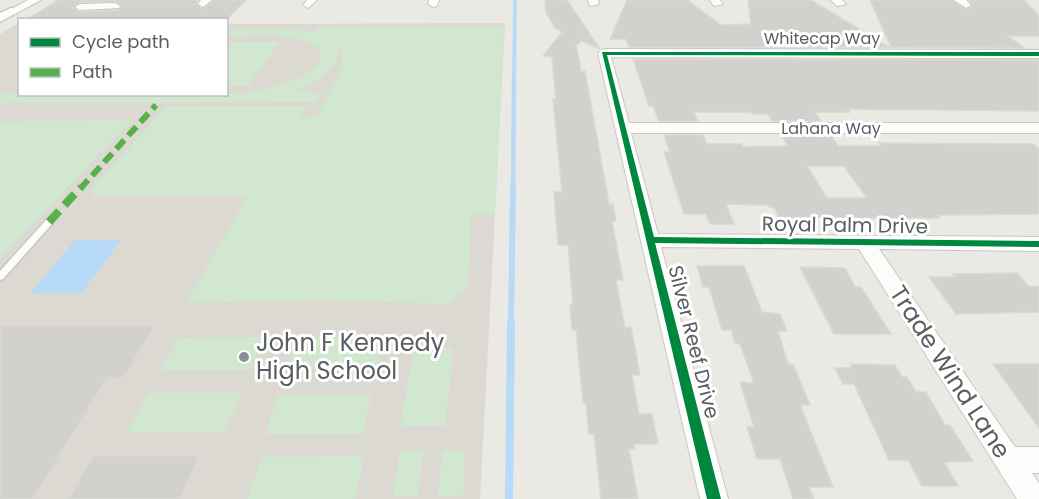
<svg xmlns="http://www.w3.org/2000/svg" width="1039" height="499" viewBox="0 0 1039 499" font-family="Poppins,sans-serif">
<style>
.education{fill:#dbd9d2}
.green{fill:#d1e7cf}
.water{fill:#b6daf7}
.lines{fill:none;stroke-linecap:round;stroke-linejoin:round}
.stream-far3{stroke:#b6daf7;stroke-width:4}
.stream-far2{stroke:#b6daf7;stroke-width:4.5}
.stream-far1{stroke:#b6daf7;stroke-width:6}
.stream{stroke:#b6daf7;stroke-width:8}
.building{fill:#d2d1ce;stroke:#dad8d4;stroke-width:1.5;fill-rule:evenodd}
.service-casing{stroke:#c7c7c6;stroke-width:3}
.minor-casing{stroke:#c7c7c6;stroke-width:2}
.tertiary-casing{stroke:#c7c7c6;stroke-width:3}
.service{fill:#fcfcfb;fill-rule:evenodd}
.minor{fill:#fcfcfb;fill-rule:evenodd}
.tertiary{fill:#fcfcfb;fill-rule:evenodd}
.quiet-far1{stroke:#58b04a;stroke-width:6;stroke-dasharray:12 6;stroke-linecap:butt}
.quiet{stroke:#58b04a;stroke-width:8;stroke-dasharray:15 8;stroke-linecap:butt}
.cycleway-casing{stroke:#fff;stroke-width:4}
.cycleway{fill:#00873e;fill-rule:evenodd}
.poi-dot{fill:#8c8f90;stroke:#fff;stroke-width:2}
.labels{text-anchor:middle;stroke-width:6;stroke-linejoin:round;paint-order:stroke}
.far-street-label{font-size:16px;fill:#5a5e63;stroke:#fff}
.street-label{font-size:20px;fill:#5a5e63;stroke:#fff}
.near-poi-label{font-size:24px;fill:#5a5e63;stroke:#fff;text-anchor:start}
.near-street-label{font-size:24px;fill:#5a5e63;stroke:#fff}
</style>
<rect width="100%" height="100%" fill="#eae9e4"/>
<path class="education" d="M 505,23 L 480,499 L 0,499 L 0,34 L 15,25 L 19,25 L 20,94 L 226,94 L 227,24 Z"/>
<path class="green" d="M 317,27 L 504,27 L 495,214 L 471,215 L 468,289 L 448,304 L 326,300 L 186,303 L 248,196 L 95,196 L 90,190 L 167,106 L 306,106 L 300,117 L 317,116 L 341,68 L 342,50 L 338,46 C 340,73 314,82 293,91 L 321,93 L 315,102 L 0,103 L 0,93 L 244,93 L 268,89 L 298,79 L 308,73 L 320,61 L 319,49 C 294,30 256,36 227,36 L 227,29 L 293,29 L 312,33 Z
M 227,42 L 280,42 L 248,86 L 227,86 Z
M 132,120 L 0,259 L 0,123 L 19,121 Z
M 263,337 L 250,370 L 161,370 L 178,338 Z
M 299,337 L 385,337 L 377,369 L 288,370 Z
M 414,348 L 454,348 L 445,426 L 400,426 Z
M 148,393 L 241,393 L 225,432 L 127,432 Z
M 278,395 L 371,395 L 363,434 L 265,434 Z
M 400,451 L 423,451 L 418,497 L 393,497 Z
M 442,451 L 465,451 L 463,497 L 438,497 Z
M 364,456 L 355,499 L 247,499 L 262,457 Z"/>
<path class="water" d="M 75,240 L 121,240 L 81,293 L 31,293 Z"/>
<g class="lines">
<path class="stream-far3" d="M 514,83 L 515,0"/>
<path class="stream-far2" d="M 513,189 L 514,81"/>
<path class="stream-far1" d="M 511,325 L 513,187"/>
<path class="stream" d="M 509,499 L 511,323"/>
</g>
<path class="building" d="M 58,0 L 198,0 L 196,4 L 203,9 L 214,0 L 246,0 L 227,19 L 26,20 ZM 115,1 L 122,5 L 119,10 L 80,12 L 73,8 L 80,2 Z
M 545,0 L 567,0 L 600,49 L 580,40 L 580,43 L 576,45 L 581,71 L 585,71 L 609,204 L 613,204 L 616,221 L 612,221 L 623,280 L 616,280 L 625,328 L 631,327 L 640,375 L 632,375 L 639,414 L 652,414 L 658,444 L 634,444 L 635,449 L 629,449 L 638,499 L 601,499 L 594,434 L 589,434 L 586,403 L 583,403 L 576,330 L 572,330 L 570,305 L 573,305 L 568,245 L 558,245 L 554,192 L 562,192 L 553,99 L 556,99 L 552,57 L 543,56 L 562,32 L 555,28 L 546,12 Z
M 627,0 L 687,0 L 721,25 L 751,24 L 748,0 L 811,0 L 889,47 L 629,47 L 626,39 L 610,39 Z
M 870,0 L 952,0 L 967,10 L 973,5 L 969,0 L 1024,0 L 1039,16 L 1039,36 L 1008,36 L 1025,48 L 891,47 Z
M 633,59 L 1039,60 L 1039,111 L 848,109 L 850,112 L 815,112 L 821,121 L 772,121 L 768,114 L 752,114 L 751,112 L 694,112 L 698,121 L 659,121 L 653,106 L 649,106 Z
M 664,135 L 703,135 L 707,144 L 742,144 L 743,147 L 788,146 L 781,135 L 831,135 L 838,146 L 881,146 L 879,143 L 1033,144 L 1039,149 L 1039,214 L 937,215 L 939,218 L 779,218 L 774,207 L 769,207 L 768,205 L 726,204 L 734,224 L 710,224 L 706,214 L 684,214 L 664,152 L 670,152 ZM 807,166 L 844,166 L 867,198 L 827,198 Z
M 697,266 L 744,266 L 762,312 L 780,314 L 787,331 L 778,331 L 788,364 L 793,364 L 810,405 L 800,405 L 833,487 L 809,487 L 814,499 L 793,499 L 780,459 L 757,459 L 747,427 L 754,427 L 740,382 L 754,383 L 740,344 L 735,343 L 731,330 L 722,330 L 709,287 L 703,287 Z
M 800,267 L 845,268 L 855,287 L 861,287 L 891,334 L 834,334 Z
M 1017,273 L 1029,287 L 1039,286 L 1039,312 L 956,314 L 929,277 L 954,277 L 952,274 Z
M 0,326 L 155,326 L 123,378 L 107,378 L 33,499 L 0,499 Z
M 850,364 L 895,365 L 902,377 L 907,377 L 916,392 L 926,392 L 945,425 L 950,425 L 973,461 L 944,462 L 958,486 L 922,486 L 908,460 L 889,460 L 854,384 L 843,384 L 835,368 L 852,368 Z
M 993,364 L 1039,364 L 1039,428 Z
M 93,456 L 199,456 L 180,499 L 68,499 Z"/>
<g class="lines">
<g class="service-casing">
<path id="service" d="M 49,219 L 52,220 L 53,222 L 52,224 L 3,279 L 0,280 L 0,271 L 46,220 Z"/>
</g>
<g class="minor-casing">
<path id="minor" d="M 28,0 L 41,0 L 15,14 L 11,15 L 6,12 Z
M 201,0 L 212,0 L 203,7 L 198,4 Z
M 307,0 L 317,0 L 308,8 L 303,5 Z
M 429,0 L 439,0 L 437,6 L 433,7 L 428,4 Z
M 588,0 L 598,0 L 599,4 L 590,6 Z
M 710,0 L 720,0 L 723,4 L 714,6 Z
M 831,0 L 842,0 L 846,4 L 837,6 Z
M 954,0 L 966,0 L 971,5 L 966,8 Z
M 115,3 L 120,6 L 119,8 L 80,10 L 75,7 L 80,4 Z
M 604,49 L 1039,50 L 1039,58 L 611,57 L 629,123 L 1039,123 L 1039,133 L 631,133 L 658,234 L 1039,237 L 1039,251 L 879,249 L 1015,447 L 1039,447 L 1039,473 L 1032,473 L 1039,483 L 1039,499 L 1017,499 L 859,249 L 661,247 L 728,499 L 700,499 L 598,53 Z"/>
</g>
<g class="tertiary-casing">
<path id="tertiary" d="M 11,8 L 16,9 L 18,12 L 0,22 L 0,13 Z"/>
</g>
<use href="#service" class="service"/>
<use href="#minor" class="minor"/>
<use href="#tertiary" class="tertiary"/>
<path class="quiet-far1" d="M 80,189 L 156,105"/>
<path class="quiet" d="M 49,222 L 81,187"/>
<g class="cycleway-casing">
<path id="cycleway" d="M 602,52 L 1039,52 L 1039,56 L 607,55 L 654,237 L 1039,241 L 1039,247 L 655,243 L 721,499 L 707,499 Z"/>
</g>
<use href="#cycleway" class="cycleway"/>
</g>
<circle class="poi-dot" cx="244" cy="357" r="6"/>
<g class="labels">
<g class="far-street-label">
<text x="822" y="44">Whitecap Way</text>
<text x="831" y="134">Lahana Way</text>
</g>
<g class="street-label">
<text transform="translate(845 225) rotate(1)" y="7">Royal Palm Drive</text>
<text transform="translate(694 342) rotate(76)" y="7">Silver Reef Drive</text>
</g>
<g class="near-poi-label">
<text x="256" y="351">John F Kennedy<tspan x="256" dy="28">High School</tspan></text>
</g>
<g class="near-street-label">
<text transform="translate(950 372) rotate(57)" y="8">Trade Wind Lane</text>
</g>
</g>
<rect x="18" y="18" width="210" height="78" fill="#ffffff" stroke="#bdbfc1" stroke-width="1.5"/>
<rect x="30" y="38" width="30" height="9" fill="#00873e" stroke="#bdbfc1" stroke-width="1.5"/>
<text x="72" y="48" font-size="18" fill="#5a5e63">Cycle path</text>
<rect x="30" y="68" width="30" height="9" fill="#58b04a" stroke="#bdbfc1" stroke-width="1.5"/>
<text x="72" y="78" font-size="18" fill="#5a5e63">Path</text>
</svg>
